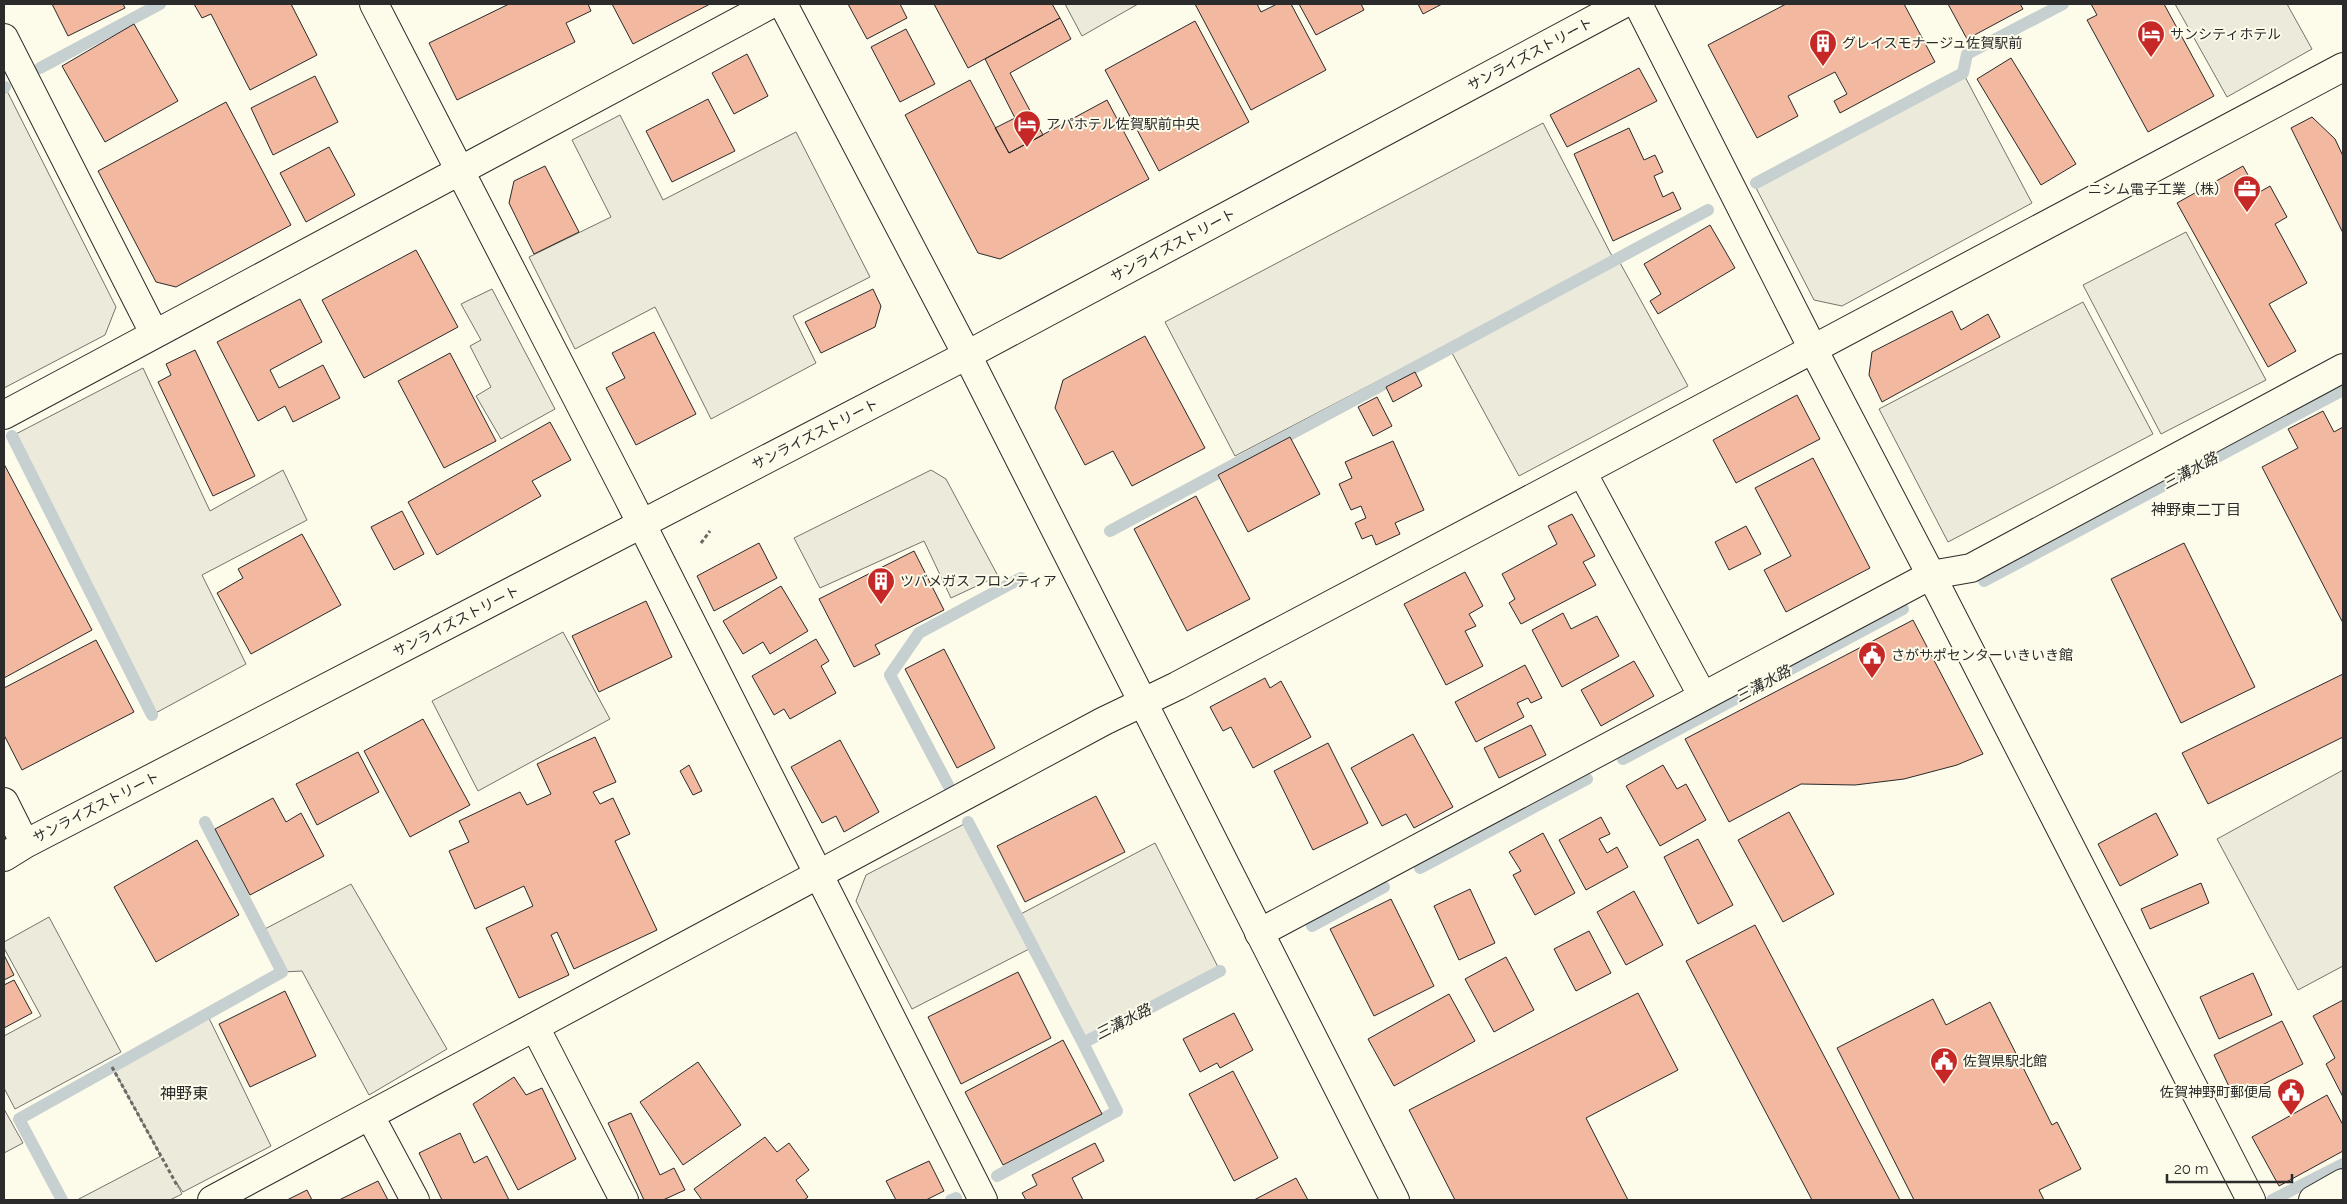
<svg xmlns="http://www.w3.org/2000/svg" width="2347" height="1204" viewBox="0 0 2347 1204" font-family="Raleway,'Noto Sans JP',sans-serif">
<style>
.parking{fill:#eceadb;stroke:#74746e}
.lines{fill:none;stroke-linecap:round;stroke-linejoin:round}
.stream{stroke:#c7d0d0;stroke-width:12}
.building{fill:#f2b8a0;stroke:#2b2b2b}
.minor-casing{stroke:#2b2b2b;stroke-width:30}
.tertiary-casing{stroke:#2b2b2b;stroke-width:30}
.path{stroke:#6a6964;stroke-width:3;stroke-dasharray:4 2.5;stroke-linecap:butt}
.minor{stroke:#fdfbea;stroke-width:28}
.tertiary{stroke:#fdfbea;stroke-width:28}
.labels{text-anchor:middle;stroke-width:4;stroke-linejoin:round;paint-order:stroke}
.poi-label{font-size:14px;fill:#2b2b2b;stroke:#fdfbea;text-anchor:start}
.street-label{font-size:14px;fill:#2b2b2b;stroke:#fdfbea}
.water-label{font-size:15px;font-style:italic;fill:#2b2b2b;stroke:#fdfbea}
.neighbourhood-label{font-size:15px;fill:#2b2b2b;stroke:#fdfbea}
.quarter-label{font-size:16px;fill:#2b2b2b;stroke:#fdfbea}
</style>
<rect width="100%" height="100%" fill="#fdfbea"/>
<path class="parking" d="M 1065,4 L 1138,4 L 1082,36 Z
M 2175,4 L 2287,4 L 2312,49 L 2227,97 Z
M 1963,73 L 2032,203 L 1842,306 L 1814,300 L 1754,184 Z
M 4,85 L 116,307 L 105,335 L 4,388 Z
M 620,115 L 663,200 L 796,132 L 870,277 L 793,316 L 816,363 L 711,419 L 655,307 L 575,349 L 529,257 L 611,217 L 572,140 Z
M 1543,123 L 1613,258 L 1235,456 L 1165,322 Z
M 2186,232 L 2266,380 L 2161,434 L 2083,285 Z
M 1619,261 L 1688,386 L 1519,476 L 1452,353 Z
M 492,289 L 555,409 L 501,439 L 476,396 L 491,387 L 470,346 L 481,340 L 461,304 Z
M 2083,302 L 2153,434 L 1948,542 L 1879,409 Z
M 143,368 L 210,511 L 283,470 L 307,520 L 202,575 L 246,664 L 152,715 L 12,436 Z
M 931,470 L 946,479 L 998,576 L 951,598 L 924,541 L 820,588 L 794,538 Z
M 563,632 L 610,719 L 478,791 L 432,701 Z
M 2343,770 L 2343,966 L 2298,990 L 2217,839 Z
M 968,822 L 1017,916 L 1155,843 L 1220,971 L 1083,1043 L 1033,947 L 912,1009 L 856,901 L 866,875 Z
M 351,884 L 447,1049 L 369,1095 L 302,971 L 282,972 L 261,931 Z
M 49,917 L 121,1052 L 15,1109 L 4,1088 L 4,1036 L 41,1016 L 4,948 L 4,942 Z
M 207,1014 L 271,1146 L 183,1192 L 176,1182 L 182,1194 L 170,1200 L 77,1200 L 161,1156 L 112,1067 Z
M 4,1109 L 23,1143 L 4,1153 Z"/>
<g class="lines">
<path class="stream" d="M 40,68 L 160,4
M 4,88 L 5,87
M 1756,183 L 1963,73 L 1967,54 L 2063,4
M 12,436 L 152,715
M 1110,531 L 1708,210
M 1984,581 L 2343,390
M 1623,759 L 1903,609
M 948,785 L 890,675 L 919,633 L 1021,578
M 968,822 L 1083,1043
M 1420,868 L 1587,779
M 1312,926 L 1384,887
M 997,1176 L 1117,1111 L 1083,1043 L 1220,971
M 62,1200 L 19,1119 L 282,972 L 205,822
M 951,1200 L 956,1198
M 2272,1200 L 2343,1164"/>
</g>
<path class="building" d="M 52,4 L 123,4 L 125,8 L 68,36 Z
M 194,4 L 291,4 L 317,55 L 250,90 L 211,14 L 202,18 Z
M 509,4 L 588,4 L 591,11 L 566,23 L 575,42 L 457,100 L 429,43 Z
M 612,4 L 710,4 L 633,44 Z
M 848,4 L 900,4 L 907,18 L 867,39 Z
M 934,4 L 1052,4 L 1060,18 L 968,68 Z
M 1195,4 L 1257,4 L 1261,12 L 1277,4 L 1291,4 L 1326,70 L 1251,110 Z
M 1299,4 L 1361,4 L 1364,10 L 1316,35 Z
M 1418,4 L 1442,4 L 1423,14 Z
M 1786,4 L 1904,4 L 1935,62 L 1840,113 L 1834,101 L 1847,94 L 1835,72 L 1788,96 L 1798,116 L 1757,138 L 1708,45 Z
M 1948,4 L 2020,4 L 2023,9 L 1967,39 Z
M 2091,4 L 2164,4 L 2214,96 L 2148,132 L 2087,20 L 2097,15 Z
M 1060,18 L 1071,39 L 1010,73 L 1043,135 L 1009,153 L 995,128 L 1015,118 L 985,59 Z
M 1195,21 L 1249,122 L 1159,171 L 1105,70 Z
M 134,24 L 178,101 L 105,142 L 62,66 Z
M 906,29 L 935,84 L 900,102 L 871,47 Z
M 747,54 L 768,96 L 734,114 L 712,73 Z
M 2011,58 L 2076,164 L 2041,185 L 1977,79 Z
M 1639,68 L 1657,101 L 1567,147 L 1550,115 Z
M 315,76 L 338,122 L 273,155 L 251,108 Z
M 970,80 L 1009,153 L 1107,100 L 1149,179 L 1000,259 L 978,253 L 905,115 Z
M 708,99 L 735,151 L 672,182 L 646,131 Z
M 226,102 L 291,225 L 176,287 L 156,282 L 98,171 Z
M 2312,117 L 2335,139 L 2343,156 L 2343,233 L 2291,128 Z
M 1629,128 L 1644,160 L 1655,155 L 1663,172 L 1654,176 L 1663,197 L 1673,192 L 1681,209 L 1613,241 L 1574,154 Z
M 329,147 L 355,195 L 306,222 L 280,173 Z
M 545,166 L 579,232 L 534,254 L 509,203 L 514,181 Z
M 2243,166 L 2258,193 L 2270,186 L 2287,217 L 2275,224 L 2307,283 L 2269,304 L 2296,351 L 2268,367 L 2177,203 Z
M 1710,225 L 1735,268 L 1658,314 L 1650,301 L 1661,294 L 1644,264 Z
M 416,250 L 458,327 L 364,378 L 322,300 Z
M 873,289 L 881,306 L 875,327 L 821,353 L 805,322 Z
M 300,299 L 322,342 L 270,370 L 279,388 L 323,365 L 340,398 L 293,422 L 285,406 L 258,421 L 217,342 Z
M 1952,311 L 1961,330 L 1988,314 L 2000,337 L 1882,402 L 1869,375 L 1872,352 Z
M 654,332 L 696,414 L 636,445 L 606,388 L 625,378 L 612,353 Z
M 1145,336 L 1205,448 L 1132,486 L 1113,451 L 1085,465 L 1055,408 L 1063,380 Z
M 195,350 L 255,476 L 213,496 L 158,382 L 171,375 L 166,364 Z
M 450,353 L 496,441 L 444,468 L 398,381 Z
M 1415,372 L 1422,386 L 1393,402 L 1386,387 Z
M 1797,395 L 1820,439 L 1736,483 L 1713,440 Z
M 1377,397 L 1392,426 L 1373,436 L 1358,407 Z
M 2323,411 L 2334,432 L 2343,427 L 2343,623 L 2262,467 L 2298,448 L 2288,429 Z
M 550,422 L 571,460 L 532,481 L 541,496 L 437,555 L 408,502 Z
M 1290,437 L 1320,494 L 1248,532 L 1218,475 Z
M 1393,441 L 1424,510 L 1395,523 L 1400,534 L 1376,545 L 1372,535 L 1362,539 L 1355,523 L 1366,518 L 1361,506 L 1351,510 L 1339,484 L 1352,478 L 1345,462 Z
M 1813,458 L 1870,568 L 1786,612 L 1764,570 L 1791,556 L 1755,488 Z
M 4,464 L 92,630 L 4,678 Z
M 1196,496 L 1250,599 L 1187,631 L 1134,529 Z
M 402,511 L 424,554 L 394,570 L 371,527 Z
M 1572,514 L 1595,556 L 1583,562 L 1596,585 L 1521,624 L 1509,603 L 1515,599 L 1502,574 L 1557,544 L 1548,526 Z
M 1746,526 L 1761,554 L 1729,570 L 1715,542 Z
M 302,534 L 341,605 L 251,654 L 217,593 L 243,578 L 238,569 Z
M 759,543 L 777,578 L 714,611 L 697,576 Z
M 2184,543 L 2255,687 L 2181,723 L 2111,579 Z
M 914,551 L 944,610 L 875,645 L 880,654 L 854,667 L 819,599 Z
M 1465,572 L 1483,606 L 1469,614 L 1476,626 L 1465,631 L 1483,666 L 1446,685 L 1404,604 Z
M 781,586 L 808,631 L 770,654 L 763,642 L 743,654 L 723,621 Z
M 646,601 L 672,657 L 599,692 L 572,636 Z
M 1563,613 L 1571,629 L 1597,616 L 1619,656 L 1562,687 L 1532,630 Z
M 1913,620 L 1983,754 L 1957,765 L 1904,779 L 1855,785 L 1801,784 L 1729,822 L 1685,739 Z
M 816,639 L 829,661 L 821,666 L 836,693 L 790,719 L 784,709 L 774,715 L 752,676 Z
M 96,640 L 134,712 L 22,770 L 4,735 L 4,688 Z
M 944,649 L 995,748 L 957,768 L 905,669 Z
M 1634,661 L 1654,696 L 1601,726 L 1581,690 Z
M 1525,665 L 1542,698 L 1531,703 L 1528,698 L 1517,703 L 1524,717 L 1476,742 L 1455,702 Z
M 2343,674 L 2343,737 L 2208,804 L 2182,753 Z
M 1265,678 L 1270,688 L 1281,681 L 1311,737 L 1253,768 L 1231,727 L 1223,731 L 1210,707 Z
M 423,719 L 470,805 L 410,837 L 364,751 Z
M 1531,725 L 1546,755 L 1499,778 L 1484,748 Z
M 1413,734 L 1453,807 L 1414,828 L 1406,814 L 1382,826 L 1351,768 Z
M 595,737 L 616,782 L 593,792 L 600,804 L 613,798 L 630,834 L 615,841 L 657,930 L 574,969 L 557,932 L 551,935 L 569,975 L 519,998 L 486,928 L 533,906 L 524,886 L 475,909 L 449,851 L 469,842 L 459,821 L 520,792 L 527,805 L 551,794 L 537,764 Z
M 840,740 L 879,812 L 844,832 L 836,816 L 822,823 L 791,767 Z
M 1328,743 L 1368,823 L 1313,850 L 1274,771 Z
M 358,752 L 379,792 L 317,825 L 296,784 Z
M 689,765 L 702,791 L 693,795 L 680,771 Z
M 1663,765 L 1677,789 L 1686,784 L 1706,820 L 1660,846 L 1626,786 Z
M 1096,796 L 1125,852 L 1025,902 L 997,846 Z
M 273,798 L 286,822 L 301,813 L 324,856 L 250,895 L 215,829 Z
M 1789,812 L 1834,894 L 1783,922 L 1738,840 Z
M 2156,813 L 2178,855 L 2120,886 L 2098,844 Z
M 1601,817 L 1610,834 L 1599,839 L 1607,853 L 1617,847 L 1628,867 L 1586,890 L 1559,840 Z
M 1543,833 L 1575,893 L 1535,915 L 1513,875 L 1521,871 L 1509,852 Z
M 1698,839 L 1733,905 L 1698,924 L 1664,857 Z
M 197,840 L 239,915 L 156,962 L 114,887 Z
M 2201,883 L 2209,903 L 2150,929 L 2141,909 Z
M 1470,889 L 1495,943 L 1459,960 L 1434,906 Z
M 1634,891 L 1663,945 L 1626,965 L 1597,912 Z
M 1391,899 L 1434,986 L 1374,1016 L 1330,929 Z
M 1755,925 L 1900,1200 L 1812,1200 L 1686,961 Z
M 1589,931 L 1611,973 L 1576,991 L 1554,949 Z
M 4,955 L 14,975 L 4,980 Z
M 1506,957 L 1534,1010 L 1494,1032 L 1465,979 Z
M 1018,972 L 1051,1038 L 961,1084 L 928,1017 Z
M 2253,973 L 2272,1015 L 2219,1039 L 2200,997 Z
M 14,980 L 32,1013 L 4,1028 L 4,985 Z
M 285,991 L 316,1056 L 250,1087 L 219,1024 Z
M 1638,993 L 1678,1070 L 1586,1118 L 1628,1200 L 1455,1200 L 1409,1110 Z
M 1449,994 L 1475,1041 L 1394,1086 L 1368,1039 Z
M 1933,999 L 1946,1025 L 1990,1002 L 2052,1125 L 2057,1122 L 2081,1169 L 2039,1190 L 2044,1200 L 1914,1200 L 1837,1048 Z
M 2343,1000 L 2343,1097 L 2326,1064 L 2335,1058 L 2313,1016 Z
M 1234,1013 L 1253,1050 L 1220,1068 L 1217,1063 L 1200,1072 L 1183,1039 Z
M 2282,1021 L 2303,1064 L 2235,1099 L 2214,1055 Z
M 1063,1040 L 1102,1114 L 1003,1165 L 965,1092 Z
M 698,1062 L 741,1125 L 683,1165 L 640,1102 Z
M 1233,1071 L 1278,1158 L 1234,1181 L 1189,1094 Z
M 514,1077 L 526,1095 L 542,1088 L 576,1159 L 518,1190 L 473,1104 Z
M 2327,1095 L 2343,1125 L 2343,1151 L 2279,1186 L 2252,1137 Z
M 631,1113 L 660,1175 L 674,1168 L 685,1190 L 663,1200 L 644,1200 L 608,1123 Z
M 460,1133 L 474,1163 L 487,1156 L 509,1200 L 442,1200 L 419,1153 Z
M 765,1137 L 777,1152 L 789,1143 L 809,1170 L 796,1180 L 808,1197 L 804,1200 L 702,1200 L 694,1189 Z
M 1095,1143 L 1104,1161 L 1072,1178 L 1083,1200 L 1026,1200 L 1022,1193 L 1037,1185 L 1032,1175 Z
M 929,1161 L 944,1191 L 926,1200 L 896,1200 L 886,1181 Z
M 1296,1178 L 1308,1200 L 1254,1200 Z
M 378,1181 L 388,1200 L 339,1200 Z
M 307,1190 L 312,1200 L 287,1200 Z"/>
<g class="lines">
<g class="minor-casing">
<path id="minor" d="M 1582,472 L 1702,695
M 1259,933 L 1931,575 L 1971,568 L 2343,368
M 535,1027 L 624,1200
M 370,1116 L 415,1200
M 212,1200 L 1104,721 L 1177,686 L 1582,472 L 2343,67
M 2313,1200 L 2343,1183"/>
</g>
<g class="tertiary-casing">
<path id="tertiary" d="M 374,4 L 628,497 L 983,1200
M 783,4 L 967,355 L 1395,1200
M 1638,4 L 1813,349 L 1931,575 L 2251,1200
M 4,38 L 154,333
M 4,415 L 771,4
M 4,802 L 25,844
M 4,857 L 25,844 L 967,355 L 1623,4"/>
</g>
<path class="path" d="M 701,543 L 710,531
M 112,1067 L 178,1187"/>
<use href="#minor" class="minor"/>
<use href="#tertiary" class="tertiary"/>
</g>
<defs>
<g id="hotel-pin" transform="scale(1.4375)"><path d="M0 17L-7.5 6A9.5 9.5 0 1 1 7.5 6Z" fill="#c62828" stroke="#fdfbea"/><path d="M-6-4.5h1.5V1H6V5H4.5V3h-9V5H-6ZM-4 0a1.8 1.8 0 1 1 3.6 0ZM.5 0V-2.5h3Q6-2.5 6 0Z" fill="#fff"/></g>
<g id="building-pin" transform="scale(1.4375)"><path d="M0 17L-7.5 6A9.5 9.5 0 1 1 7.5 6Z" fill="#c62828" stroke="#fdfbea"/><path d="M-4-6H4V6H1V3H-1V6H-4ZM-2.5-4.3h1.7v1.8h-1.7ZM.8-4.3h1.7v1.8H.8ZM-2.5-1h1.7V.8h-1.7ZM.8-1h1.7V.8H.8Z" fill="#fff"/></g>
<g id="office-pin" transform="scale(1.4375)"><path d="M0 17L-7.5 6A9.5 9.5 0 1 1 7.5 6Z" fill="#c62828" stroke="#fdfbea"/><path d="M-6-3h4V-5.5h4V-3h4V5H-6ZM-1-4.5V-3h2v-1.5ZM-6 0V1H6V0Z" fill="#fff"/></g>
<g id="civic-pin" transform="scale(1.4375)"><path d="M0 17L-7.5 6A9.5 9.5 0 1 1 7.5 6Z" fill="#c62828" stroke="#fdfbea"/><path d="M-.6-6.5H3V-4.5H.6V-3L4-1V1h2V6H-6V1h2V-1L-.6-3ZM-1.2 2.5V6h2.4V2.5Z" fill="#fff"/></g>
</defs>
<g fill-rule="evenodd">
<use href="#hotel-pin" x="2151" y="34"/>
<use href="#building-pin" x="1823" y="43"/>
<use href="#hotel-pin" x="1027" y="124"/>
<use href="#office-pin" x="2247" y="189"/>
<use href="#building-pin" x="881" y="581"/>
<use href="#civic-pin" x="1872" y="655"/>
<use href="#civic-pin" x="1944" y="1061"/>
<use href="#civic-pin" x="2291" y="1092"/>
</g>
<g class="labels">
<g class="poi-label">
<text x="2170" y="39">サンシティホテル</text>
<text x="1842" y="48">グレイスモナージュ佐賀駅前</text>
<text x="1046" y="129">アパホテル佐賀駅前中央</text>
<text x="2228" y="194" text-anchor="end">ニシム電子工業（株）</text>
<text x="900" y="586">ツバメガス フロンティア</text>
<text x="1891" y="660">さがサポセンターいきいき館</text>
<text x="1963" y="1066">佐賀県駅北館</text>
<text x="2272" y="1097" text-anchor="end">佐賀神野町郵便局</text>
</g>
<g class="street-label">
<text transform="translate(1530 54) rotate(-28)" y="5">サンライズストリート</text>
<text transform="translate(1173 245) rotate(-28)" y="5">サンライズストリート</text>
<text transform="translate(815 434) rotate(-27)" y="5">サンライズストリート</text>
<text transform="translate(456 621) rotate(-27)" y="5">サンライズストリート</text>
<text transform="translate(96 807) rotate(-27)" y="5">サンライズストリート</text>
</g>
<g class="water-label">
<text transform="translate(2190 471) rotate(-28)" y="5">三溝水路</text>
<text transform="translate(1763 684) rotate(-28)" y="5">三溝水路</text>
<text transform="translate(1123 1022) rotate(-27)" y="5">三溝水路</text>
</g>
<g class="neighbourhood-label">
<text x="2196" y="515">神野東二丁目</text>
</g>
<g class="quarter-label">
<text x="184" y="1099">神野東</text>
</g>
</g>
<rect width="2347" height="1204" fill="none" stroke="#2b2b2b" stroke-width="10"/>
<path d="M2167 1174v8h125v-8" fill="none" stroke="#2b2b2b" stroke-width="2.5"/>
<text x="2174" y="1174" font-size="15" fill="#2b2b2b" stroke="#fdfbea" stroke-width="4" paint-order="stroke">20 m</text>
</svg>
